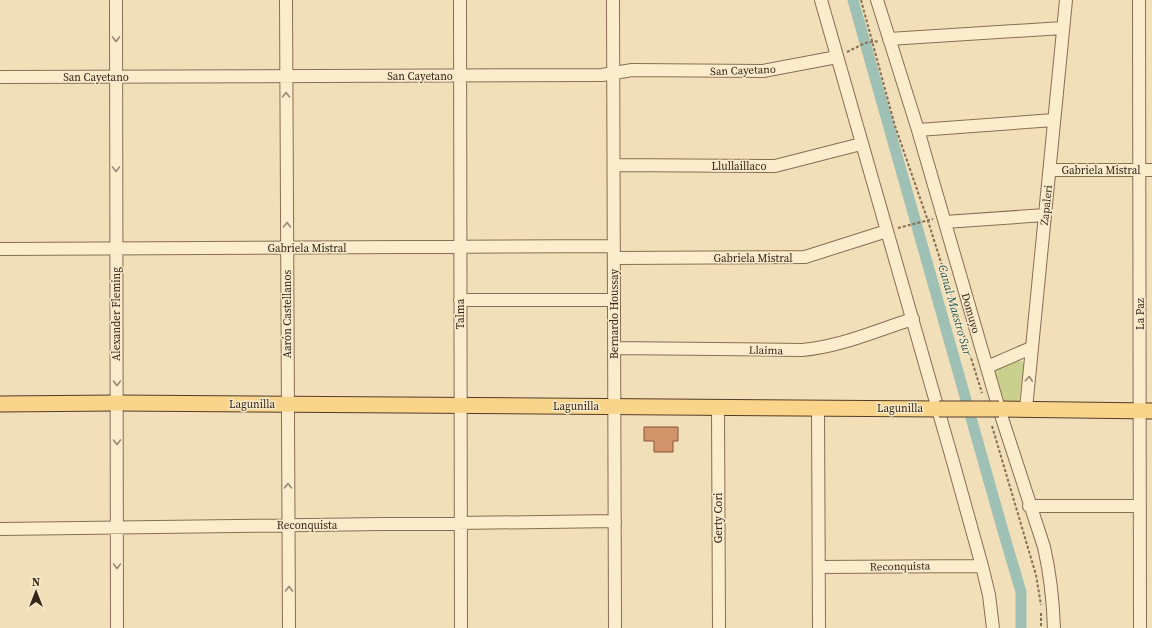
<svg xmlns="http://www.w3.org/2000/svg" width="1152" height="628" viewBox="0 0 1152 628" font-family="'Source Serif 4',serif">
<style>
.green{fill:#c9cf8d}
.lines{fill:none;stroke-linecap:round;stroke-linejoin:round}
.canal{stroke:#9ec0b5;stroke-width:11}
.building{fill:#d2946b;stroke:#885537}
.minor-casing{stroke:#886e53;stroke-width:14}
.major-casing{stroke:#543c28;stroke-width:17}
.path{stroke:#886e53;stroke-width:2;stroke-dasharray:3 2;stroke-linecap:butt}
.minor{stroke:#fbeccc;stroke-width:12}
.major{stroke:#f9d48b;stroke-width:15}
.major-bridge-casing{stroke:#543c28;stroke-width:17;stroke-linecap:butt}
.major-bridge{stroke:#f9d48b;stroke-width:15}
.oneway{stroke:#988972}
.labels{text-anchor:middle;stroke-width:3;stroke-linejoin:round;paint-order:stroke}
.street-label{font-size:11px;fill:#352619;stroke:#f8e9c9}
.water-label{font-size:12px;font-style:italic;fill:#275652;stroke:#f8e9c9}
</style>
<rect width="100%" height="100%" fill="#f1dfb9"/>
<path class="green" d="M 1018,360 L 1022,361 L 1024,365 L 1019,401 L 1015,404 L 1002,402 L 994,372 L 996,369 Z"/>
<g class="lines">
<path class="canal" d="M 853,0 L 1003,531 L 1021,592 L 1021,628"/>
</g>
<path class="building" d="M 644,427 L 678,427 L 678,441 L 673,441 L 673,452 L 654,452 L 654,441 L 644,441 Z"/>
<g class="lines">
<g class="minor-casing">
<path id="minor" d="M 116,0 L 117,628
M 286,0 L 289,628
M 460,0 L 461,628
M 613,0 L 615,628
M 821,0 C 875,189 930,377 982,566 L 989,595 L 993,628
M 877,0 L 918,130 L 999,409 L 1044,547 C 1050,573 1053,600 1054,628
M 1139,0 L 1140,628
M 889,39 L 1063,28
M 0,77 L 602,75 L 632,70 L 763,71 L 837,57
M 918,130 L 1054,120
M 614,165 L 775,166 L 861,144
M 1050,170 L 1152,170
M 945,222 L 1045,215
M 0,249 L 614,246
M 614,258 L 805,257 L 887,231
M 460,300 L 614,300
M 614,348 L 802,350 C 840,347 877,330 913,319
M 987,367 L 1031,348
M 718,408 L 719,628
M 818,408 L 819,628
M 1026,409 L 1066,0
M 1029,506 L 1140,506
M 0,529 L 615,521
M 819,567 L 982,566"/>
</g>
<g class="major-casing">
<path id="major" d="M 0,404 L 117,403 L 939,409
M 999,409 L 1152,411"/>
</g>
<path class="path" d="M 861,0 L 895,126 L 928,221 L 982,393
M 847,52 L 865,43 L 879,41
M 898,228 L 933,219
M 992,426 L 1036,575 L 1041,605
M 1041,613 L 1041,628"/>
<use href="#minor" class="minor"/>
<use href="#major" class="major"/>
<g class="major-bridge-casing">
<path id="major-bridge" d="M 939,409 L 999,409"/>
</g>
<use href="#major-bridge" class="major-bridge"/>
</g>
<defs><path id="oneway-chevron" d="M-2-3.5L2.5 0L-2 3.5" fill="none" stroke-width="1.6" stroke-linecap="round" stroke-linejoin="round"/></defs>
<g class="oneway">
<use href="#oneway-chevron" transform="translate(116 39) rotate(90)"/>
<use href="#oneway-chevron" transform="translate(286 95) rotate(-90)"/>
<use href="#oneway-chevron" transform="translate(116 169) rotate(90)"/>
<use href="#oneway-chevron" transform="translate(287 225) rotate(-90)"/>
<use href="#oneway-chevron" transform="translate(1029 379) rotate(-85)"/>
<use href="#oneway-chevron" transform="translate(117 383) rotate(90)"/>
<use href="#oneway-chevron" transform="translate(117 442) rotate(90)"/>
<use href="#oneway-chevron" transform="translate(288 486) rotate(-90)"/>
<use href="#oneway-chevron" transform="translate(117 566) rotate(90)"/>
<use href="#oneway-chevron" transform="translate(289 589) rotate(-90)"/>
</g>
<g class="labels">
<g class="street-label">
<text transform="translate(743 70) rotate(-2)" y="4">San Cayetano</text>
<text x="420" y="80">San Cayetano</text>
<text x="96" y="81">San Cayetano</text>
<text x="739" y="170">Llullaillaco</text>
<text x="1101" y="174">Gabriela Mistral</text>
<text transform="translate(1046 205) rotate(-84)" y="4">Zapaleri</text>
<text x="307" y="252">Gabriela Mistral</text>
<text x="753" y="262">Gabriela Mistral</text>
<text transform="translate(971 313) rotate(74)" y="4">Domuyo</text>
<text transform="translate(116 314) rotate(-90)" y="4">Alexander Fleming</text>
<text transform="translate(287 314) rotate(-90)" y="4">Aarón Castellanos</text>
<text transform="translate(460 314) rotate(-90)" y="4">Talma</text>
<text transform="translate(614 314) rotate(-90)" y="4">Bernardo Houssay</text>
<text transform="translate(1140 314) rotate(-90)" y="4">La Paz</text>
<text transform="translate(766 350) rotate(1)" y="4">Llaima</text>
<text x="252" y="408">Lagunilla</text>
<text x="576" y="410">Lagunilla</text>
<text x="900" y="412">Lagunilla</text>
<text transform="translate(718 518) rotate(-90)" y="4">Gerty Cori</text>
<text x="307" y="529">Reconquista</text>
<text transform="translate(900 566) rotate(-1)" y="4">Reconquista</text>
</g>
<g class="water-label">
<text transform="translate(955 310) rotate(74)" y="4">Canal Maestro Sur</text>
</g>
</g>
<g transform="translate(36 592)" stroke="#f8e9c9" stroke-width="3" paint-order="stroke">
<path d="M0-3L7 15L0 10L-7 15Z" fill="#352619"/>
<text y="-6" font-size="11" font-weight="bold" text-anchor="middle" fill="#352619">N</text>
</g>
</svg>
